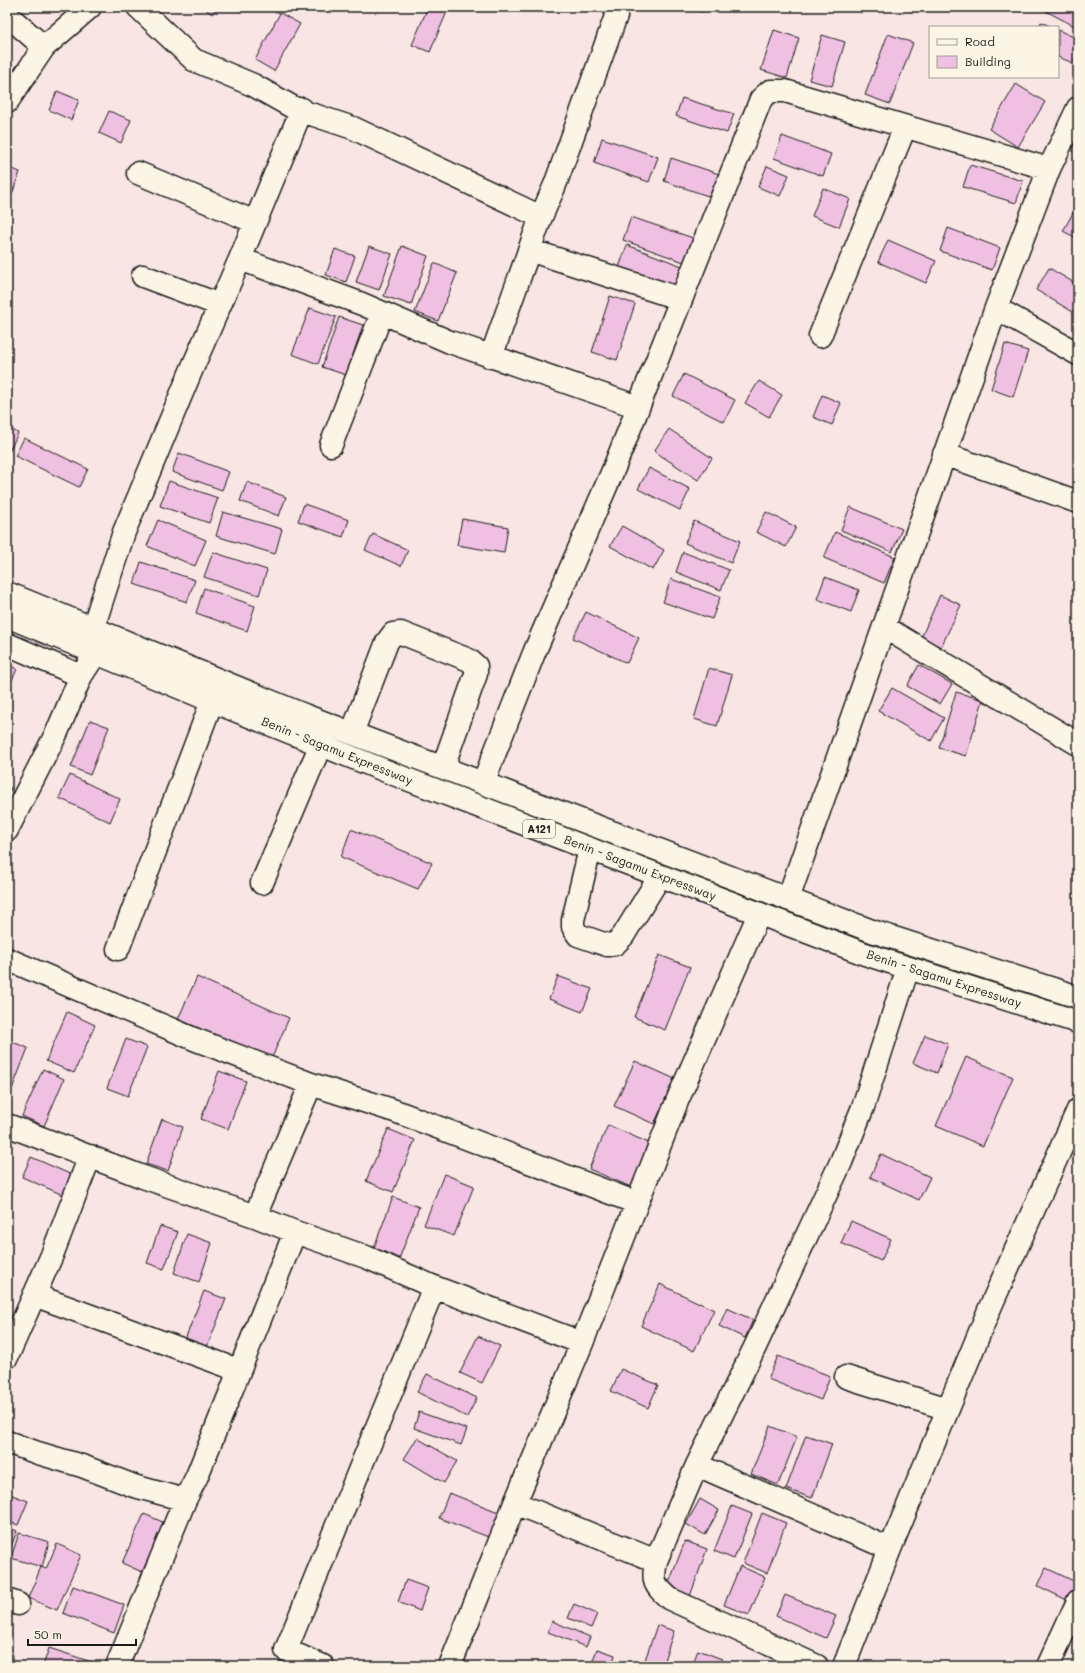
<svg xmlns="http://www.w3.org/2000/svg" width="1085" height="1673" viewBox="0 0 1085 1673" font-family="Mali,sans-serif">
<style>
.building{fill:#f0c0e2;stroke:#1c1c1c}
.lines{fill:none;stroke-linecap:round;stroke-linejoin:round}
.minor-casing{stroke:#1c1c1c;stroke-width:25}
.highway-casing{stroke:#1c1c1c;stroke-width:25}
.minor{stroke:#fcf5e5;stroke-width:22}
.highway{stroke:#fcf5e5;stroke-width:22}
.labels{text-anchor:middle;stroke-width:4;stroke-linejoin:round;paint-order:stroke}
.shield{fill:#fcf5e5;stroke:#5f5d58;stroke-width:1}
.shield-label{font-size:11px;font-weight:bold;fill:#1c1c1c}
.street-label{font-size:12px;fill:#1c1c1c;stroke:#fcf5e5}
</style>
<rect width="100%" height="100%" fill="#f8e5e4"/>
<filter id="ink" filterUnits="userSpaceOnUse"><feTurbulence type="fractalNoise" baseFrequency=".025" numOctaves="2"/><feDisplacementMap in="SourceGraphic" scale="8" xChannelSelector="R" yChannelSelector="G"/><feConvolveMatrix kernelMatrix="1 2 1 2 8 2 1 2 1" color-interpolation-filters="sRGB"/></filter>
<g filter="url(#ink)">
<path class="building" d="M 203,7 L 217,7 L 212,14 Z
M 428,7 L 449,7 L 430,52 L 412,45 Z
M 686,7 L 705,7 L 703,12 Z
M 1045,7 L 1078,7 L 1078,28 L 1044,10 Z
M 280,13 L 300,24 L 274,71 L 255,60 Z
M 1041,22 L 1052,27 L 1039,27 Z
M 774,30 L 799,38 L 787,78 L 761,70 Z
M 1058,30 L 1078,39 L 1078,51 L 1073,63 L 1058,57 Z
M 888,34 L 913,43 L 890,104 L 865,95 Z
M 822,35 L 845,42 L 832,86 L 809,80 Z
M 1016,84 L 1045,102 L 1018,147 L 989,129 Z
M 57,91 L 79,100 L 71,120 L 49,110 Z
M 682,98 L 734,114 L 727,133 L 676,116 Z
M 109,111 L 131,120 L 121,143 L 99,133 Z
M 782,136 L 831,154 L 823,176 L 774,158 Z
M 602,138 L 658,157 L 649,182 L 594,163 Z
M 671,158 L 719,174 L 711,197 L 664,181 Z
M 970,165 L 1023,181 L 1016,203 L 963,187 Z
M 767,166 L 789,175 L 780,196 L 758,187 Z
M 7,167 L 20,172 L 12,194 L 7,192 Z
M 823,188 L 850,199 L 839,227 L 812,216 Z
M 1074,211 L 1078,213 L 1078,239 L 1063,231 Z
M 631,217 L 693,238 L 684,262 L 623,240 Z
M 948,228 L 1000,248 L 992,270 L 940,251 Z
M 888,240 L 936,261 L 926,283 L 878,262 Z
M 627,245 L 682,266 L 672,291 L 618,270 Z
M 369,246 L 392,254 L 379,290 L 356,282 Z
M 402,246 L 428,256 L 411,305 L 384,296 Z
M 335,249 L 355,256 L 346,282 L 326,275 Z
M 434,263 L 457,273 L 438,321 L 415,312 Z
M 1049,268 L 1078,285 L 1078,315 L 1036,290 Z
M 610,296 L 635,304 L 617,360 L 592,352 Z
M 310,308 L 336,317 L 318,364 L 292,354 Z
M 339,317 L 363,325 L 346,375 L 322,367 Z
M 1005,344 L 1028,351 L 1013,397 L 991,389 Z
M 684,374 L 735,400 L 724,422 L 673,396 Z
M 759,381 L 782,395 L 769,417 L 745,403 Z
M 822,395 L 841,403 L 832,425 L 813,417 Z
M 7,427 L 18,433 L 9,452 L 7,451 Z
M 669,429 L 712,458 L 698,480 L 654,451 Z
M 24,438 L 88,469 L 79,487 L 15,456 Z
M 179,453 L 229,472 L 222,490 L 172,472 Z
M 649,468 L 690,489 L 680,510 L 638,489 Z
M 169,481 L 218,498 L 209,523 L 160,506 Z
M 247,482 L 286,497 L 279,516 L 240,501 Z
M 304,504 L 349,520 L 343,537 L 298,521 Z
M 850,507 L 902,529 L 892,552 L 841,530 Z
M 223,512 L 282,529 L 275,554 L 216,536 Z
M 766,512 L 796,527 L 786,547 L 756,532 Z
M 462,519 L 508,527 L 504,553 L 457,545 Z
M 158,520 L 206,540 L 195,566 L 147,546 Z
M 694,521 L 740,541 L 731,563 L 685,543 Z
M 622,526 L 664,550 L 653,570 L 610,546 Z
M 835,532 L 895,557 L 884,583 L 824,558 Z
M 373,534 L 408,550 L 401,566 L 365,550 Z
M 213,552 L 267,570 L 259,595 L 204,577 Z
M 683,552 L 729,570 L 721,590 L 676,572 Z
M 141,562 L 195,580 L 187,602 L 134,584 Z
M 825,577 L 859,590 L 851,612 L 817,599 Z
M 671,579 L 720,597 L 712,619 L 663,602 Z
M 204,588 L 255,606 L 247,631 L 196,613 Z
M 940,595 L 961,605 L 941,647 L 921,638 Z
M 586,612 L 639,638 L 627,663 L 573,638 Z
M 7,664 L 17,669 L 10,685 L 7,683 Z
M 919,665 L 952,684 L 940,704 L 907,686 Z
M 709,668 L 732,675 L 717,726 L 694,719 Z
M 892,688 L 944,718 L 931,741 L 878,711 Z
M 956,692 L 983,700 L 966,756 L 939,748 Z
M 90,720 L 109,727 L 90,775 L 71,767 Z
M 70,775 L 120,799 L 110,822 L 59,798 Z
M 7,787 L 11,788 L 7,800 Z
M 351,829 L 432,863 L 418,889 L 341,857 Z
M 659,955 L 690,967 L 665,1030 L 634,1017 Z
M 558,976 L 592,989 L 582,1012 L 549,999 Z
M 197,977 L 289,1018 L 271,1060 L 178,1019 Z
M 67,1012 L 95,1025 L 74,1073 L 46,1061 Z
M 925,1035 L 948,1044 L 937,1073 L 913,1063 Z
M 126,1039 L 147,1047 L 128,1096 L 107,1088 Z
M 7,1040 L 28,1048 L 7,1102 Z
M 966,1057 L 1013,1077 L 983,1146 L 936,1126 Z
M 635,1061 L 675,1079 L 654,1124 L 614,1106 Z
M 43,1069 L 64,1079 L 44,1126 L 22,1116 Z
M 219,1071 L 246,1081 L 228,1129 L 201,1119 Z
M 162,1119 L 183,1127 L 168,1171 L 146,1164 Z
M 608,1125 L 651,1144 L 631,1187 L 589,1169 Z
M 388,1129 L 415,1140 L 393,1192 L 366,1181 Z
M 881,1154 L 930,1177 L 919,1200 L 870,1177 Z
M 31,1157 L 79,1178 L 70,1198 L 22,1177 Z
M 444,1174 L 474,1186 L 454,1236 L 424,1225 Z
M 393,1197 L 419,1207 L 399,1259 L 373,1250 Z
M 851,1221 L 891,1239 L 881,1261 L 841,1243 Z
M 160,1226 L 178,1232 L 164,1269 L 147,1263 Z
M 187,1234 L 212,1243 L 199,1282 L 174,1273 Z
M 660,1284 L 714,1310 L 694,1351 L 641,1326 Z
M 204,1291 L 226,1299 L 206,1350 L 184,1342 Z
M 727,1308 L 753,1320 L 745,1338 L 719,1326 Z
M 478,1336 L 500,1346 L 482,1383 L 460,1373 Z
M 778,1356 L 830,1376 L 821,1400 L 768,1379 Z
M 621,1369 L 658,1385 L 648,1408 L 611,1391 Z
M 427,1374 L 477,1398 L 467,1417 L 417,1392 Z
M 419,1412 L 467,1429 L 461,1445 L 414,1428 Z
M 770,1426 L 797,1437 L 778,1485 L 751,1474 Z
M 806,1435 L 832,1444 L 812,1498 L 786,1489 Z
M 417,1438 L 457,1461 L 444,1483 L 404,1459 Z
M 7,1493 L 28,1501 L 18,1525 L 7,1521 Z
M 449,1493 L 501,1513 L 491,1538 L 439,1518 Z
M 700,1499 L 719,1510 L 705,1535 L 686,1524 Z
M 732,1506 L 752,1514 L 734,1559 L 714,1551 Z
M 762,1513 L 786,1523 L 767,1573 L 743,1563 Z
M 144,1514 L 165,1523 L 142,1572 L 122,1563 Z
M 7,1527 L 17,1531 L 8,1554 L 7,1554 Z
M 19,1533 L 49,1542 L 42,1567 L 11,1558 Z
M 685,1541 L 707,1549 L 689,1599 L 666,1591 Z
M 57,1544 L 81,1555 L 57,1610 L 28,1598 L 41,1567 L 46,1569 Z
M 740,1566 L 765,1577 L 749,1615 L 724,1605 Z
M 1046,1568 L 1078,1583 L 1078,1587 L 1071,1602 L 1038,1586 Z
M 406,1580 L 428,1588 L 420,1611 L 398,1602 Z
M 73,1586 L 124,1605 L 114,1633 L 63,1613 Z
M 785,1595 L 836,1616 L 826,1638 L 776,1616 Z
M 574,1604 L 597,1614 L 591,1628 L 568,1618 Z
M 552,1621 L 590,1637 L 586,1647 L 548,1632 Z
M 657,1625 L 674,1631 L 662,1666 L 643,1666 Z
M 49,1648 L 101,1665 L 100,1666 L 43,1666 Z
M 597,1649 L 615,1655 L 612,1666 L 591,1666 Z
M 698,1650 L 722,1659 L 719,1666 L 692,1666 Z"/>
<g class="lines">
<g class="minor-casing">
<path id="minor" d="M 138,7 L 194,60 L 253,85 L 296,109 L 353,128 L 541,217
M 7,15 L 44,47
M 7,102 L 44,47 L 90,7
M 138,173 L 255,222
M 529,250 L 681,299
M 240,259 L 362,304 L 450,342 L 638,407
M 143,276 L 220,305
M 996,308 L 1078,354
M 820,336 L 905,127
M 491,357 L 541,217 L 555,185 L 616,16
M 331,445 L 382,313
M 944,454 L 1078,502
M 884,627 L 1078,744
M 93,628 L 124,532 L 191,371 L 240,259 L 302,109
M 7,644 L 81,676
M 352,733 L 387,642 L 393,634 L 401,633 L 469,660 L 476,666 L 476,674 L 443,767
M 483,783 L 534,653 L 614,468 L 761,99 L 770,91 L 785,91 L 1049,169
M 7,830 L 57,732 L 81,676 L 96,653
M 590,849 L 573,920 L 573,927 L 578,935 L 607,945 L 615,944 L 623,936 L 660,876
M 262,883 L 321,744
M 788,899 L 996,308 L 1049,169 L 1078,108
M 118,949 L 212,701
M 7,959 L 194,1039 L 311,1084 L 395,1111 L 637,1203
M 7,1125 L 143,1177 L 255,1216 L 295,1232 L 366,1257 L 434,1287 L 582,1343
M 255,1216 L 311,1084
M 34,1295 L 238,1370
M 7,1357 L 52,1255 L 90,1156
M 846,1377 L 948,1409
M 7,1442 L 38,1453 L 82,1466 L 134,1486 L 185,1500
M 697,1465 L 890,1549
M 515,1503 L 656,1561
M 7,1600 L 18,1604
M 117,1666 L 185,1500 L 197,1476 L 295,1232
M 323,1666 L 286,1650 L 434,1287
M 450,1666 L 515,1503 L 582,1343 L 678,1099 L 759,914
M 817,1666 L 670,1599 C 654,1585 652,1582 656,1561 L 697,1465 L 755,1347 L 841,1162 L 863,1107 L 908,968
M 844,1666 L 890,1549 L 989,1310 L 1078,1110
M 1048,1666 L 1078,1601"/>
</g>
<g class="highway-casing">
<path id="highway" d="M 7,593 L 304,715 L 872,931 L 1078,997
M 7,616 L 212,701 L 391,773 L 865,954 L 1078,1022"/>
</g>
<use href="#minor" class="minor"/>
<use href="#highway" class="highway"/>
</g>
</g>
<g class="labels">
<rect class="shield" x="523" y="820" width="32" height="18" rx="3"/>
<g class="shield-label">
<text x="539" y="833">A121</text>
</g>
<g class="street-label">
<text transform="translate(337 751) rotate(22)" y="4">Benin - Sagamu Expressway</text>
<text transform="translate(640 868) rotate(21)" y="4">Benin - Sagamu Expressway</text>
<text transform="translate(944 979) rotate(18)" y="4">Benin - Sagamu Expressway</text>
</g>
</g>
<rect width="1085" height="1673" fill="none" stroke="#fcf5e5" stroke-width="24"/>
<rect x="12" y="12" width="1061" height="1649" fill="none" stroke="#1c1c1c" stroke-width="1.5" filter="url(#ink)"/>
<rect x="929" y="26" width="130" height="52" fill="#fcf5e5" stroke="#a29e95"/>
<rect x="937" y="39" width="20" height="6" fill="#fcf5e5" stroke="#a29e95"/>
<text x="965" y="46" font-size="12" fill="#1c1c1c">Road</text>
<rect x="937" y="56" width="20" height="12" fill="#f0c0e2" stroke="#a29e95"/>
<text x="965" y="66" font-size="12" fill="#1c1c1c">Building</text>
<path d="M28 1639v6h108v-6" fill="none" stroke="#1c1c1c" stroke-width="2"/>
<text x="34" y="1639" font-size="12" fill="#1c1c1c" stroke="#fcf5e5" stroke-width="3" paint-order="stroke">50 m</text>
</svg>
